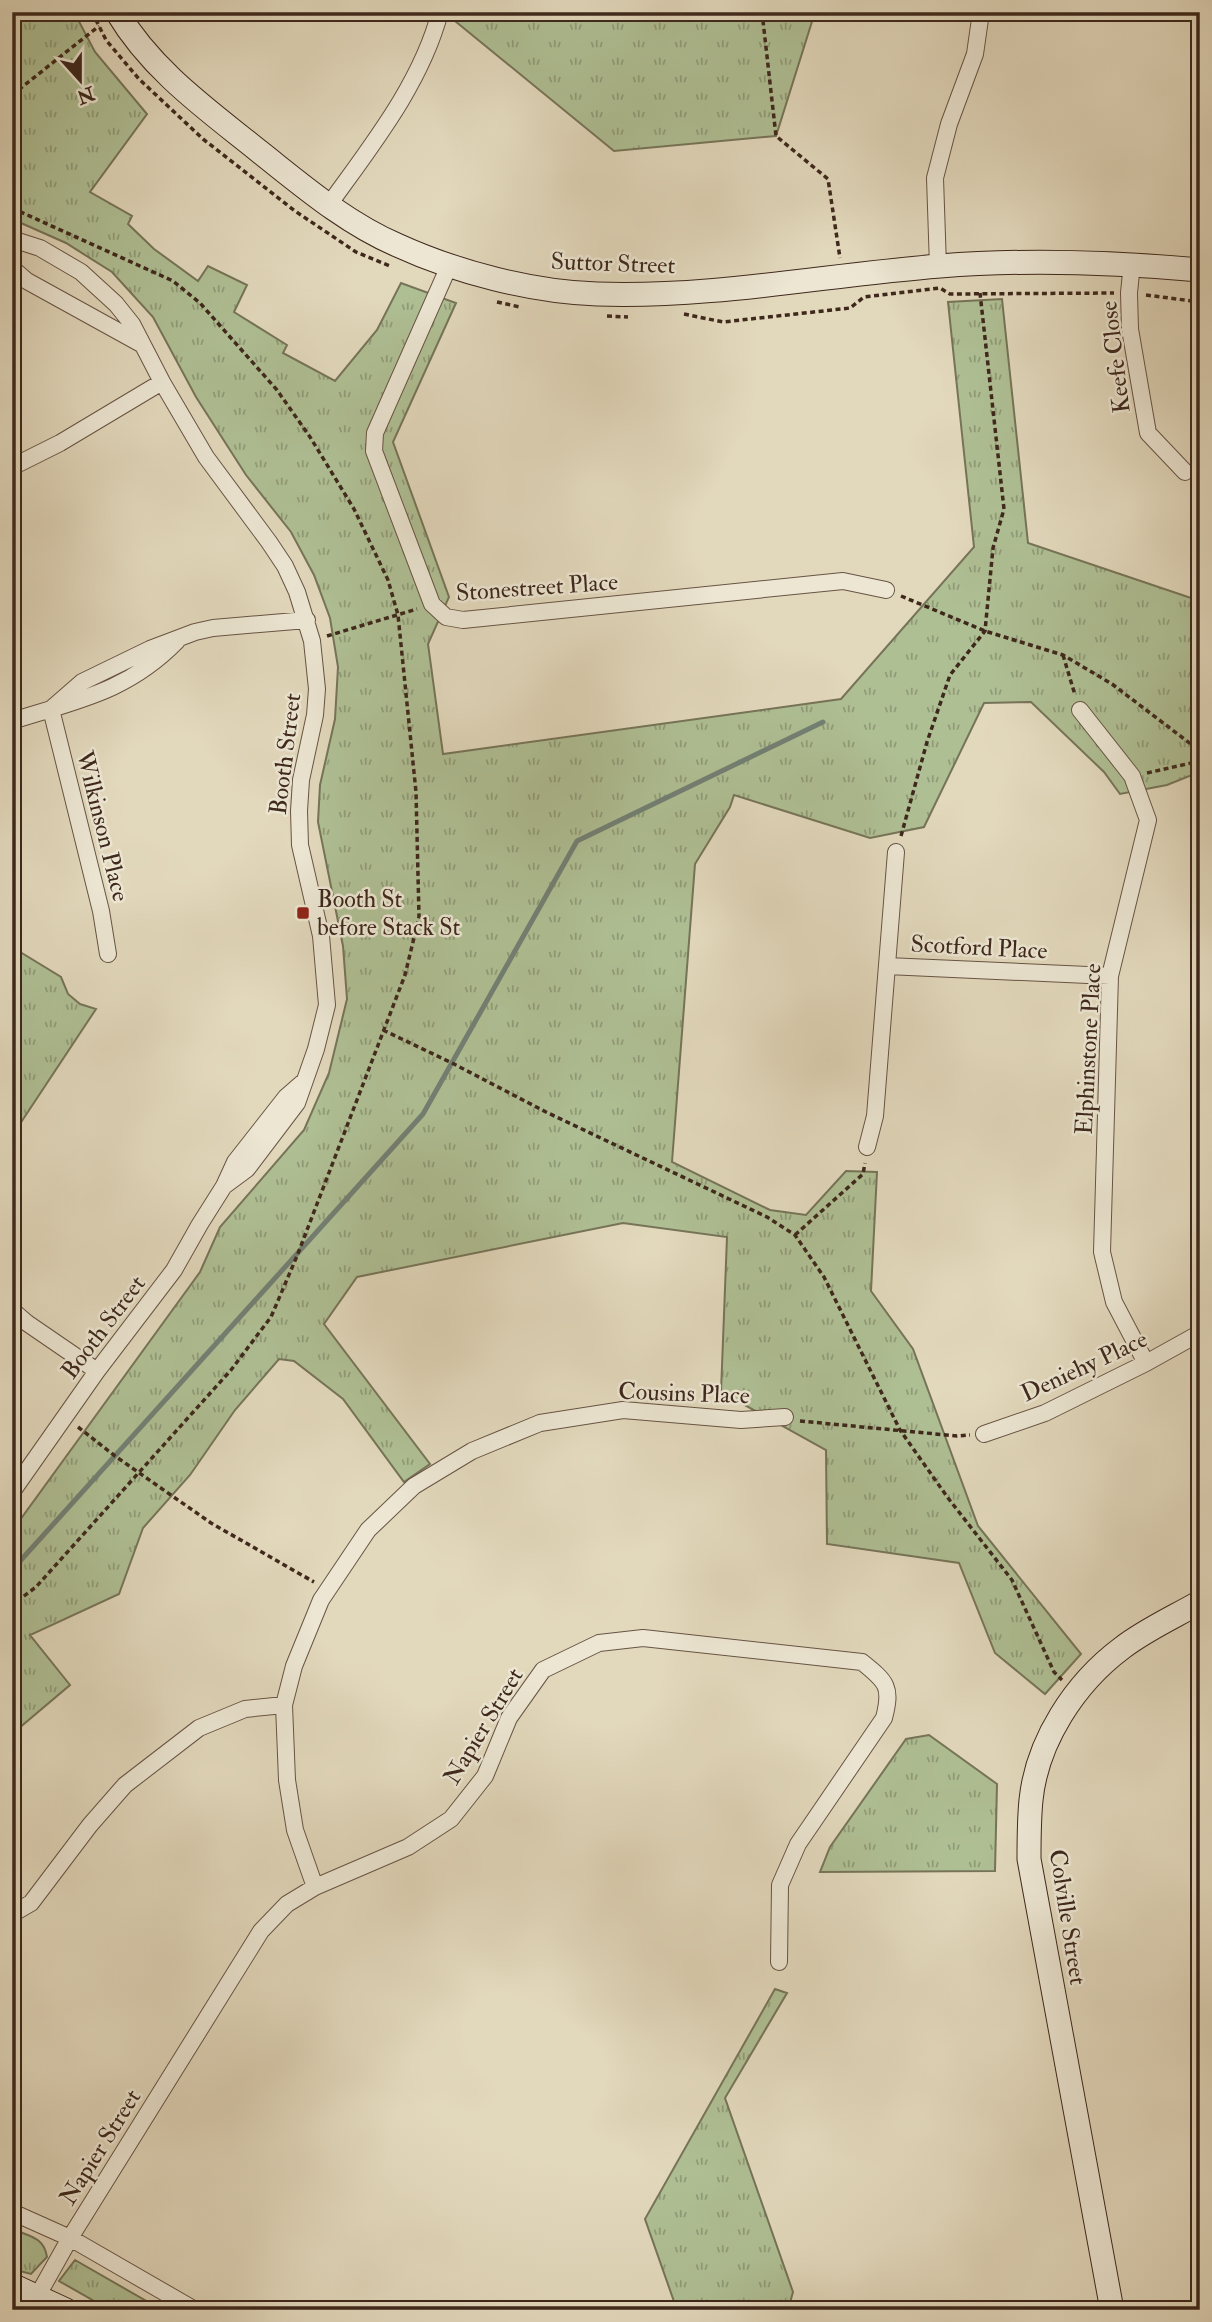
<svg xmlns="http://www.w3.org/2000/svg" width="1212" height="2322" viewBox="0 0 1212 2322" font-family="'IM FELL Double Pica',serif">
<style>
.grass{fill:url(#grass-tufts);stroke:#767458;stroke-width:2}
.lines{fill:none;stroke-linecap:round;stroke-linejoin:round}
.stream{stroke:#728074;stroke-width:5}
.street-casing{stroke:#675444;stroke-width:18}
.secondary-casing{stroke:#3e281c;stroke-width:25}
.path{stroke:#3e281c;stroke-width:3.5;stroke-dasharray:5 3.5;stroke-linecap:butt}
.street{stroke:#ece6d3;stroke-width:16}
.secondary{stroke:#ece6d3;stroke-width:23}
.poi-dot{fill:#8f2418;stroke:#ece6d3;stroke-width:2.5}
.labels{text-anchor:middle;stroke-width:5;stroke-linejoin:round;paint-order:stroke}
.street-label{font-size:24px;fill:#3e281c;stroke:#ece6d3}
.poi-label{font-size:24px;fill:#3e281c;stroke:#ece6d3;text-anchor:start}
</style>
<defs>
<pattern id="grass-tufts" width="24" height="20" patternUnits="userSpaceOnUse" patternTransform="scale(1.75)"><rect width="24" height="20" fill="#afbf94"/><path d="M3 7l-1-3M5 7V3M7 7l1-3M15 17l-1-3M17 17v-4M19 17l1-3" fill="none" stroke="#909b78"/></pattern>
</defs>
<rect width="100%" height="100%" fill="#e2d8bc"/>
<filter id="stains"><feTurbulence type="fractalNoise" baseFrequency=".00286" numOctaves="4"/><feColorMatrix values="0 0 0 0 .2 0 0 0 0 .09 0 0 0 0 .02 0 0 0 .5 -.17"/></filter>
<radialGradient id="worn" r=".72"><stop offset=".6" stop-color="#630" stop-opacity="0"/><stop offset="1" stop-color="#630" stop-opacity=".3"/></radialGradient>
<path class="grass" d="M 23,12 L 74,12 L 95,52 L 147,114 L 90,192 L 132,216 L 128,224 L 154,249 L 198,281 L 208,266 L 247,285 L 234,312 L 287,345 L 283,353 L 335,381 L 377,330 L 401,283 L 456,303 L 393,442 L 449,597 L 428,644 L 443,754 L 841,699 L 974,547 L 948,302 L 1002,299 L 1028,543 L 1200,601 L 1200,759 L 1192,775 L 1167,785 L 1120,794 L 1104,772 L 1031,702 L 984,703 L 924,827 L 870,838 L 734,795 L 730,807 L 695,864 L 672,1162 L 770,1210 L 806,1215 L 846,1171 L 877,1172 L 871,1291 L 913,1349 L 978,1526 L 1081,1654 L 1045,1694 L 995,1653 L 959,1563 L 827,1544 L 826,1450 L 721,1392 L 727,1237 L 623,1223 L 357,1277 L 324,1324 L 430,1464 L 404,1482 L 343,1399 L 294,1361 L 279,1359 L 235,1410 L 190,1475 L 143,1528 L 119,1594 L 30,1635 L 70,1685 L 12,1734 L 12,1531 L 200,1272 L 220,1227 L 304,1130 L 329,1073 L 347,999 L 343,946 L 318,822 L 320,785 L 335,719 L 338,667 L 330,618 L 314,575 L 291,532 L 246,475 L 196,397 L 153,317 L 112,272 L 66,243 L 12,219 L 12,15 Z
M 444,12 L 815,12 L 776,136 L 614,151 Z
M 12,947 L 61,977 L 68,994 L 80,1004 L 96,1009 L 12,1136 Z
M 929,1735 L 997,1784 L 995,1871 L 820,1872 L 830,1847 L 906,1739 Z
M 775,1989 L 787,1993 L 725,2098 L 793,2292 L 788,2310 L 677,2310 L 645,2219 Z
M 12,2229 C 29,2236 44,2237 47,2257 L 31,2274 L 12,2269 Z
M 75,2260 L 162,2310 L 110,2310 L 59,2281 Z"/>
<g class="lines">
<path class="stream" d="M 12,1570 L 423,1114 L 577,841 L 823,722"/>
<g class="street-casing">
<path id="street" d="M 328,206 C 371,146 421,84 440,12
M 12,239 L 40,248 L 81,272 L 116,304 L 132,324 L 162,382 L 206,457 L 269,542 L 285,566 L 297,592 L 312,641 L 317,689 L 315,715 L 301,780 L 299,811 L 300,845 L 321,936 L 327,1005 L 316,1049 L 297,1103 L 247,1169 L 224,1186
M 1132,263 L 1129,293 L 1130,329 L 1148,433 L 1185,472
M 449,266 L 375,433 L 374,451 L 432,604 L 446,617 L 463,620 L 843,581 L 886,590
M 938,266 L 935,178 L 949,124 L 975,54 L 981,12
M 12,268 L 27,281 L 143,345
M 12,467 L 60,443 L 162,382
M 51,709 L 82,682 L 150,649 L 195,632 L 213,628 L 307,620
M 51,709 L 101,911 L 108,954
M 1080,710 L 1132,776 L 1148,820 L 1110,976 L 1102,1252 L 1114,1302 L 1146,1363
M 12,721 C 78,700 127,692 177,641
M 887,966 L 1110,976
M 867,1147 L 875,1116 L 896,852
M 12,1310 L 27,1323 L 97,1371
M 984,1434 L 1045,1413 L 1146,1363 L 1200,1333
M 12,1492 L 97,1371 L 174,1270 L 200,1224 L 224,1186 L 235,1162 L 286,1097 L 302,1083
M 315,1887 L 295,1830 L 287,1780 L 284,1705 L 294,1666 L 321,1600 L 368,1530 L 414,1486 L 472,1451 L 540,1423 L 623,1410 L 741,1420 L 785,1417
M 12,1914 L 31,1903 L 90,1825 L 125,1785 L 199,1728 L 245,1709 L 284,1705
M 12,2212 L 70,2238 L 195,2310
M 38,2295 L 70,2238 L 261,1931 L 287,1904 L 315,1887 L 408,1847 L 451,1819 L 485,1776 L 509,1718 L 543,1670 L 599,1643 L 643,1638 L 862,1662 C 887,1682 892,1687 884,1718 L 798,1844 L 780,1885 L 779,1962"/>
</g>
<g class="secondary-casing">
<path id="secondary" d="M 117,12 C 152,71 208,110 260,152 C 303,186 346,223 397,245 C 456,272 532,292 597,294 C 712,298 826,275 940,266 C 1027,259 1113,262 1200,270
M 12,2285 L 66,2310
M 1112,2310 L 1029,1859 C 1029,1839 1029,1820 1031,1800 C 1037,1741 1075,1683 1122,1648 C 1145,1630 1174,1617 1200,1602"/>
</g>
<path class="path" d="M 92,12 L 106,40 L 139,79 L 203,139 L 295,211 L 356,252 L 390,266
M 762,12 L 776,136 L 828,179 L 840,258
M 12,95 L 99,26
M 12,208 L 173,281 L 200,303 L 277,390 L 310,437 L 354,509 L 388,580 L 398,615 L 416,792 L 419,917 L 405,975 L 297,1256 L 271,1317 L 231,1370 L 36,1587 L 12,1605
M 1146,295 L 1200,302
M 497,302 L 520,307
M 684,314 L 723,322 L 850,308 L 864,297 L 940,288 L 950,294 L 1114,293
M 607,316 L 628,317
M 901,596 L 985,631 L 1063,655 L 1112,684 L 1200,751
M 327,636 L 417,609
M 1063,655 L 1075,695
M 1147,773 L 1200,761
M 901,836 L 927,742 L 950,675 L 985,631 L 993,548 L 1004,509 L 980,293
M 383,1030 L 452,1063 L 546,1112 L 767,1217 L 795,1235 L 824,1277 L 900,1430 L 948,1498 L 1012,1580 L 1054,1672 L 1062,1680
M 795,1235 L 863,1174 L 865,1163
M 800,1421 L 957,1436 L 970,1435
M 78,1427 L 115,1456 L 211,1523 L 314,1582"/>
<use href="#street" class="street"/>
<use href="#secondary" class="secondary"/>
</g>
<rect class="poi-dot" x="296" y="906" width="14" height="14" rx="3.5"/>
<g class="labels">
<g class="street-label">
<text transform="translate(613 263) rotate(2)" y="8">Suttor Street</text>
<text transform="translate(1115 357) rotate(-97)" y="8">Keefe Close</text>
<text transform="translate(537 587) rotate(-4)" y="8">Stonestreet Place</text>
<text transform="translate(285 754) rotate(-83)" y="8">Booth Street</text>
<text transform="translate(103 826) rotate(76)" y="8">Wilkinson Place</text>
<text transform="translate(979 947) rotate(3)" y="8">Scotford Place</text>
<text transform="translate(1088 1049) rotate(-87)" y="8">Elphinstone Place</text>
<text transform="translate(103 1327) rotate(-53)" y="8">Booth Street</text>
<text transform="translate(1084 1366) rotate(-25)" y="8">Deniehy Place</text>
<text transform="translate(684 1393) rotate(2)" y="8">Cousins Place</text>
<text transform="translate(483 1726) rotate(-59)" y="8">Napier Street</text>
<text transform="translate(1068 1917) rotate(81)" y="8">Colville Street</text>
<text transform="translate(100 2147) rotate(-58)" y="8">Napier Street</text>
</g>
<g class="poi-label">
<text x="317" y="907">Booth St<tspan x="317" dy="28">before Stack St</tspan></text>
</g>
</g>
<rect width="1212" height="2322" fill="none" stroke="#e2d8bc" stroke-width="42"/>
<rect x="14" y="14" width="1184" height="2294" fill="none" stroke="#3e281c" stroke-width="3.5"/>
<rect x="21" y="21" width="1170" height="2280" fill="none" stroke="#3e281c" stroke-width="2"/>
<g transform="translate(80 80) rotate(159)" stroke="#ece6d3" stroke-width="5" paint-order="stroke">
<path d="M0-5L12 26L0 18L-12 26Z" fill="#3e281c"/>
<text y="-10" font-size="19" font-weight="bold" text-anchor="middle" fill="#3e281c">N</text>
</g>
<rect width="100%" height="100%" filter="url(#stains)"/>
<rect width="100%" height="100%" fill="url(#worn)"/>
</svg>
